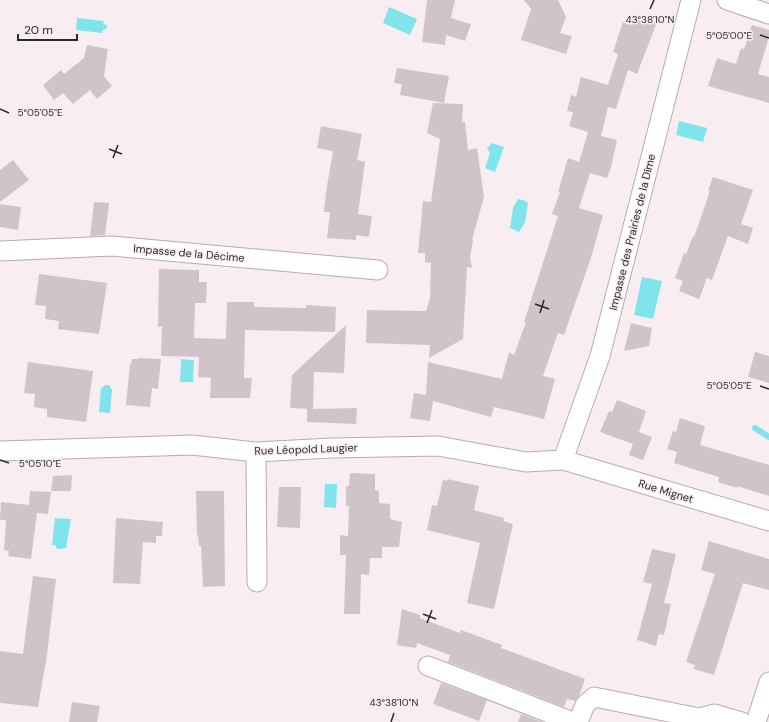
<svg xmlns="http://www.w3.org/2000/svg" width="769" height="722" viewBox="0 0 769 722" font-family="'DM Sans',sans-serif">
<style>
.water{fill:#7fe4eb}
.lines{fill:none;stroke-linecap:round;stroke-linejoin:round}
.stream{stroke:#7fe4eb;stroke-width:6}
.building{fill:#cfc5c8}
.street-casing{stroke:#b6acaf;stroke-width:21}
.street{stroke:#fff;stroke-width:19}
.ticks{fill:none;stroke:#2c2829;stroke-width:1.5}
.labels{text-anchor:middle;stroke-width:3;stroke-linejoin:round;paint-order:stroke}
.street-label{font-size:11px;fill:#2c2829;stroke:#f8eef1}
.ticks-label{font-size:10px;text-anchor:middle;fill:#2c2829;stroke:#f8eef1;stroke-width:3;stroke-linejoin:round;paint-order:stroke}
</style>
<rect width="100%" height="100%" fill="#f8eef1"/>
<path class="water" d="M 389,7 L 417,19 L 410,35 L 383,23 Z
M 77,18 L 104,21 L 103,24 L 107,25 L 107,28 L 102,31 L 102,33 L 76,30 Z
M 679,121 L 707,128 L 703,142 L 676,135 Z
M 492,143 L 504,147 L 495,172 L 485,168 L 490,153 L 487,148 Z
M 518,199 L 523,200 L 528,203 L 525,222 L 519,232 L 510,228 L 513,208 Z
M 642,277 L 662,281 L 653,319 L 634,315 Z
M 181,359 L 194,360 L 193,382 L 180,382 Z
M 105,385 L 109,385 L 112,390 L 110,413 L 99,412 L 101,387 L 102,388 Z
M 325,484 L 337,484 L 336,508 L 324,507 Z
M 55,518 L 71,519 L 66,548 L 60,549 L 57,549 L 55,545 L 52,545 Z"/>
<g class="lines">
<path class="stream" d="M 755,428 L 769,437"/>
</g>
<path class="building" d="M 427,0 L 455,0 L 451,18 L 471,24 L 465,41 L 446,35 L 445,45 L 422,42 Z
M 524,0 L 558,0 L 566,17 L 560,33 L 572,36 L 566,54 L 521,40 L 531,9 Z
M 633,14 L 657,22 L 637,74 L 628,70 L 616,109 L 608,107 L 601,136 L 617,140 L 611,167 L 607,178 L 590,173 L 579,208 L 603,215 L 591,258 L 564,335 L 558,333 L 543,376 L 555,379 L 544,419 L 494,407 L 491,417 L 433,401 L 430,421 L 410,418 L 414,393 L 426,395 L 428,362 L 502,379 L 509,352 L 514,355 L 526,322 L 524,322 L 558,216 L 552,214 L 560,192 L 558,192 L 568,158 L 579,162 L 588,132 L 569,126 L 573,112 L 567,111 L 571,95 L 576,97 L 581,77 L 608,85 L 618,54 L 613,52 L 623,22 L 629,25 Z
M 752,25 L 769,30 L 769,37 L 758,74 L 769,77 L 769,103 L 708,86 L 717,58 L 736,64 L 741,48 L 744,49 Z
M 87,45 L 108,49 L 104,76 L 112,86 L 97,99 L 90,90 L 73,104 L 63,93 L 54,100 L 43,85 L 61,70 L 64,74 L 84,58 Z
M 397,68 L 449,76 L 444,103 L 400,95 L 402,84 L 394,83 Z
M 433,103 L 463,104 L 462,122 L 465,122 L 468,150 L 477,148 L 484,197 L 472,240 L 473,241 L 470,257 L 472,268 L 467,267 L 463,339 L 429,358 L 430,345 L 366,343 L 367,310 L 426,311 L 430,298 L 431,263 L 425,262 L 425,253 L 418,253 L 423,201 L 431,202 L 440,139 L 427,133 Z
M 321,126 L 362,134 L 357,160 L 365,162 L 358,214 L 372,216 L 369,237 L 356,235 L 356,240 L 327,238 L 330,212 L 324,212 L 326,192 L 333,151 L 317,148 Z
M 13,160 L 29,180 L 0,202 L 0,170 Z
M 713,177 L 753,190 L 741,224 L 753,228 L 748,244 L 728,236 L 712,280 L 707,278 L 699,299 L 679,291 L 683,281 L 675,278 L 684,253 L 686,254 L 693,236 L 694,237 L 710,191 L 708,191 Z
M 94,202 L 109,203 L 105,235 L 90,236 Z
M 0,204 L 21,207 L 18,230 L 0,227 Z
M 159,269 L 199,270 L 199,282 L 207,282 L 206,303 L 195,303 L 194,338 L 226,339 L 227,302 L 254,302 L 254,307 L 306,308 L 306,305 L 336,307 L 335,332 L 245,330 L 244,378 L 252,378 L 250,398 L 210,398 L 211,378 L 198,377 L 199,357 L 161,356 L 162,326 L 158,327 Z
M 39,274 L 107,283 L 99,334 L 58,329 L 59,321 L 45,319 L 46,306 L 35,305 Z
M 631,323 L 652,328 L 649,346 L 624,351 Z
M 346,325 L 344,373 L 314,372 L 313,409 L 357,408 L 356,424 L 307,422 L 307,409 L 310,409 L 290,408 L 292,375 Z
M 755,352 L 769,356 L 769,383 L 748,377 Z
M 138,358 L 161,359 L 158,389 L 152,388 L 150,407 L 126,405 L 130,364 L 131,364 L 132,359 L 138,359 Z
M 28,362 L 93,371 L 86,422 L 47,417 L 47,409 L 34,407 L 35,394 L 24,393 Z
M 617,400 L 646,411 L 639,432 L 652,437 L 643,460 L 629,455 L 633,444 L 600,432 L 609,411 L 612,412 Z
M 680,418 L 705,426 L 700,445 L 769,465 L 769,496 L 737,486 L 737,488 L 718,482 L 719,477 L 674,463 L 677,452 L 667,449 L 673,431 L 676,432 Z
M 350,473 L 375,474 L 375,490 L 379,491 L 379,503 L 390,504 L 390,519 L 402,522 L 399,547 L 382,547 L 382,558 L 370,558 L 369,575 L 361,574 L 360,614 L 344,614 L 346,555 L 340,555 L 340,535 L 348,536 L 349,506 L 346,506 L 346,486 L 349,486 Z
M 72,475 L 71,491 L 51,491 L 53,476 Z
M 447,479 L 479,486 L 474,510 L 504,518 L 503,521 L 513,524 L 494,609 L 467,603 L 480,543 L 427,530 L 432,505 L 437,506 L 443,480 L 447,481 Z
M 279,487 L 301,487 L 300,528 L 277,527 Z
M 30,491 L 51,492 L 48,514 L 37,513 L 31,559 L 8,556 L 9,551 L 4,550 L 6,520 L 0,520 L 1,502 L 29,505 Z
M 196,491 L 224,491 L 225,586 L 203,587 L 201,546 L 199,546 L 198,535 L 197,535 Z
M 116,518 L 163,522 L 162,536 L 156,536 L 156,543 L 143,542 L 140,584 L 113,583 Z
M 709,541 L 769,559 L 769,590 L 743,583 L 714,675 L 694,669 L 695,665 L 686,662 L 715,574 L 701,570 Z
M 652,549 L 676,554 L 664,603 L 671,604 L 664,635 L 659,634 L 656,646 L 637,640 L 652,584 L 643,582 Z
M 33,576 L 56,579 L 47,655 L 38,707 L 0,703 L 0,651 L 23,654 Z
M 402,609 L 420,615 L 420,618 L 460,633 L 461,630 L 502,645 L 501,648 L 585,679 L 579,696 L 575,701 L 567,699 L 564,707 L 448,662 L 450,655 L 417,643 L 416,648 L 397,645 Z
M 441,683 L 487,700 L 479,721 L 433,704 Z
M 72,702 L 100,706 L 97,722 L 69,722 Z
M 521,714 L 542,722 L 518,722 Z"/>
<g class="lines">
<g class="street-casing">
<path id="street" d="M 727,0 L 769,14
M 0,251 L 112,246 L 378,270
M 0,451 L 192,445 L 256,452 L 332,448 L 438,446 L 526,462 L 563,460 L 769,521
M 256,452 L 257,582
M 563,460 L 600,356 L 691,0
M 428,666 L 573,722
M 578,722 L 585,705 L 594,697 L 699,718 L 715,714 L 742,722
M 756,722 L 769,682"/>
</g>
<use href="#street" class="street"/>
</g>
<path class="ticks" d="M 650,9 L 654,0M 760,35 L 769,38M 0,109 L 9,113M 109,149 L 122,154M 113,158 L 118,145M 535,304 L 549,309M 540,313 L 544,300M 760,386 L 769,389M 0,460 L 9,463M 423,614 L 436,619M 427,623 L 432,610M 391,722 L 394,713"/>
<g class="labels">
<g class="street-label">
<text transform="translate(632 232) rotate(-76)" y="4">Impasse des Prairies de la Dîme</text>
<text transform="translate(189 253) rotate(5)" y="4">Impasse de la Décime</text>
<text transform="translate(306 449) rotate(-2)" y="4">Rue Léopold Laugier</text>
<text transform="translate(666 491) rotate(17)" y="4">Rue Mignet</text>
</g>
</g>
<g class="ticks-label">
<text x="650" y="23">43°38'10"N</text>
<text x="729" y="39">5°05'00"E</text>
<text x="40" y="116">5°05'05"E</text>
<text x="729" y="389">5°05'05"E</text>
<text x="40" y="467">5°05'10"E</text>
<text x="394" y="706">43°38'10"N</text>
</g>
<path d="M18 34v6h59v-6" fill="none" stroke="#2c2829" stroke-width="2"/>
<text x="24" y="34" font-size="12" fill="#2c2829" stroke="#f8eef1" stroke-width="3" paint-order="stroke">20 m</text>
</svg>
